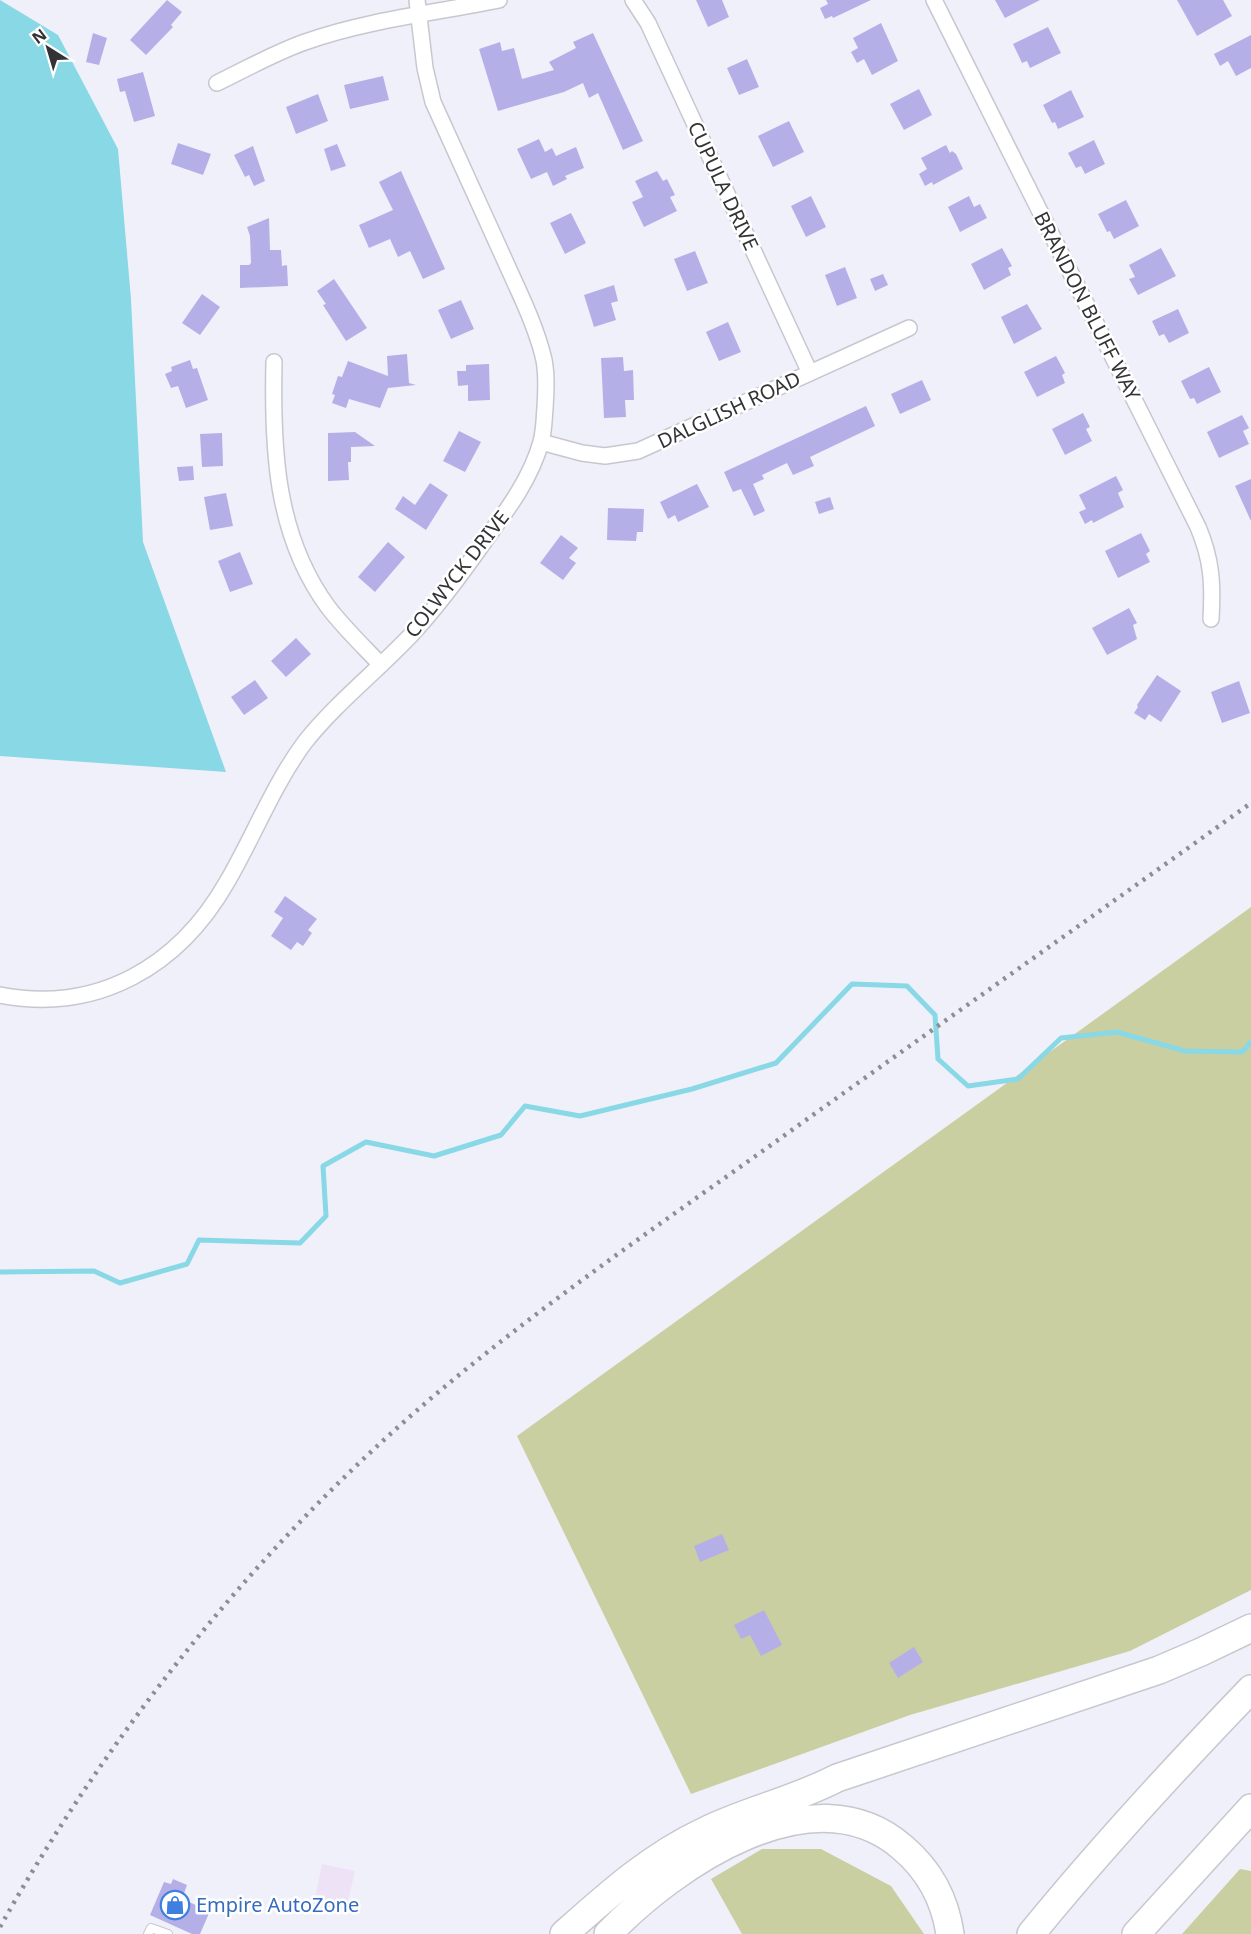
<svg xmlns="http://www.w3.org/2000/svg" width="1251" height="1934" viewBox="0 0 1251 1934" font-family="'Noto Sans',sans-serif">
<style>
.industrial{fill:#eee2f6}
.green{fill:#cacfa1}
.water{fill:#88d8e6}
.lines{fill:none;stroke-linecap:round;stroke-linejoin:round}
.stream{stroke:#88d8e6;stroke-width:5}
.building{fill:#b5afe8}
.lane-casing{stroke:#c7c7d0;stroke-width:10}
.street-casing{stroke:#c7c7d0;stroke-width:18}
.highway-casing{stroke:#c7c7d0;stroke-width:30}
.lane{stroke:#fff;stroke-width:8}
.street{stroke:#fff;stroke-width:15}
.highway{stroke:#fff;stroke-width:27}
.rail{stroke:#8d8d94;stroke-width:4.5;stroke-dasharray:3 6;stroke-linecap:butt}
.labels{text-anchor:middle;stroke-width:5;stroke-linejoin:round;paint-order:stroke}
.street-label{font-size:20px;fill:#333336;stroke:#fff}
.shop-label{font-size:20px;fill:#366cbe;stroke:#fff;text-anchor:start}
</style>
<rect width="100%" height="100%" fill="#f0f0fa"/>
<path class="industrial" d="M 322,1864 L 355,1871 L 346,1910 L 314,1903 Z"/>
<path class="green" d="M 1251,907 L 1251,1590 L 1130,1651 L 910,1715 L 691,1794 L 517,1436 Z
M 762,1849 L 821,1849 L 891,1886 L 924,1934 L 742,1934 L 711,1879 Z
M 1240,1869 L 1251,1871 L 1251,1934 L 1182,1934 Z"/>
<path class="water" d="M 0,0 L 58,35 L 118,149 L 131,299 L 143,542 L 226,772 L 0,756 Z"/>
<g class="lines">
<path class="stream" d="M 0,1272 L 94,1271 L 120,1283 L 187,1264 L 199,1240 L 300,1243 L 326,1216 L 323,1166 L 366,1142 L 434,1156 L 501,1135 L 525,1106 L 580,1116 L 692,1089 L 776,1063 L 852,984 L 907,986 L 935,1015 L 938,1059 L 968,1086 L 1018,1079 L 1061,1038 L 1117,1032 L 1185,1051 L 1242,1052 L 1251,1042"/>
</g>
<path class="building" d="M 167,0 L 182,12 L 171,25 L 173,27 L 146,55 L 130,40 Z
M 696,0 L 722,0 L 729,17 L 708,27 Z
M 826,0 L 871,0 L 833,18 L 832,16 L 825,19 L 820,8 L 828,4 Z
M 995,0 L 1040,0 L 1005,18 Z
M 1177,0 L 1223,0 L 1232,16 L 1197,36 Z
M 881,23 L 898,61 L 872,75 L 864,59 L 857,63 L 851,52 L 858,48 L 853,38 Z
M 1048,27 L 1061,53 L 1030,68 L 1027,61 L 1022,63 L 1013,44 Z
M 93,33 L 107,38 L 99,65 L 86,62 Z
M 593,33 L 643,141 L 623,150 L 598,93 L 589,98 L 583,83 L 564,92 L 498,111 L 479,49 L 500,42 L 502,51 L 514,48 L 522,79 L 554,70 L 549,62 L 576,48 L 573,42 Z
M 1251,35 L 1251,68 L 1236,76 L 1228,61 L 1220,66 L 1214,54 Z
M 747,59 L 759,87 L 739,95 L 727,68 Z
M 143,72 L 155,116 L 134,122 L 125,91 L 120,92 L 117,79 Z
M 383,76 L 389,100 L 350,109 L 344,85 Z
M 919,89 L 932,115 L 904,130 L 890,104 Z
M 1071,90 L 1084,117 L 1058,129 L 1055,122 L 1052,123 L 1043,105 Z
M 318,94 L 328,121 L 296,134 L 286,107 Z
M 789,121 L 804,152 L 773,167 L 758,136 Z
M 539,139 L 545,152 L 552,148 L 556,156 L 576,147 L 584,168 L 565,176 L 567,179 L 553,186 L 547,172 L 531,179 L 517,149 Z
M 1094,140 L 1105,164 L 1085,174 L 1081,166 L 1076,168 L 1068,153 Z
M 178,143 L 211,154 L 203,175 L 171,164 Z
M 337,144 L 346,166 L 331,171 L 324,149 Z
M 946,145 L 950,153 L 952,151 L 956,154 L 963,169 L 933,185 L 932,182 L 925,186 L 919,174 L 927,169 L 921,158 Z
M 253,146 L 265,181 L 254,186 L 249,175 L 245,177 L 234,155 Z
M 401,171 L 445,269 L 423,279 L 410,251 L 398,257 L 390,239 L 369,248 L 359,225 L 393,210 L 379,182 Z
M 657,171 L 663,181 L 667,179 L 675,195 L 670,197 L 677,211 L 644,227 L 632,202 L 643,197 L 635,181 Z
M 811,196 L 826,227 L 806,237 L 791,206 Z
M 969,196 L 974,207 L 980,204 L 987,218 L 960,232 L 948,207 Z
M 1126,200 L 1139,226 L 1114,239 L 1110,231 L 1107,232 L 1098,214 Z
M 571,213 L 586,243 L 565,254 L 550,223 Z
M 269,218 L 270,250 L 281,250 L 282,266 L 287,265 L 288,286 L 240,288 L 240,265 L 249,265 L 251,263 L 250,236 L 247,227 Z
M 1002,248 L 1012,266 L 1008,268 L 1011,275 L 984,290 L 971,264 Z
M 1161,248 L 1176,276 L 1138,295 L 1129,279 L 1135,277 L 1129,265 Z
M 695,251 L 708,283 L 687,291 L 674,259 Z
M 845,267 L 857,298 L 837,306 L 825,275 Z
M 883,274 L 888,285 L 875,291 L 870,279 Z
M 334,279 L 367,328 L 346,341 L 323,305 L 326,304 L 317,291 Z
M 614,285 L 618,301 L 611,303 L 616,320 L 594,327 L 584,295 Z
M 202,294 L 220,307 L 200,335 L 182,323 Z
M 461,300 L 474,329 L 451,339 L 438,310 Z
M 1027,304 L 1042,329 L 1014,344 L 1001,317 Z
M 1178,309 L 1189,333 L 1169,343 L 1164,334 L 1159,336 L 1152,321 Z
M 728,322 L 741,352 L 719,361 L 706,332 Z
M 407,354 L 409,383 L 416,385 L 388,388 L 380,408 L 349,399 L 346,408 L 332,403 L 335,395 L 332,394 L 338,376 L 342,377 L 348,361 L 388,376 L 387,356 Z
M 1056,356 L 1065,373 L 1062,375 L 1065,383 L 1037,397 L 1024,372 Z
M 623,357 L 624,371 L 633,370 L 634,400 L 625,400 L 626,417 L 604,418 L 601,358 Z
M 190,360 L 193,369 L 197,368 L 208,400 L 186,408 L 178,386 L 171,388 L 165,374 L 172,371 L 171,367 Z
M 489,364 L 490,400 L 468,401 L 468,385 L 458,386 L 457,371 L 466,371 L 466,365 Z
M 1209,367 L 1221,392 L 1197,404 L 1194,398 L 1190,399 L 1181,381 Z
M 922,380 L 931,400 L 900,414 L 891,394 Z
M 866,406 L 875,426 L 810,457 L 814,466 L 793,475 L 787,463 L 762,475 L 764,479 L 753,484 L 765,511 L 754,516 L 741,489 L 733,492 L 724,472 Z
M 1083,413 L 1090,427 L 1086,429 L 1092,441 L 1065,455 L 1052,429 Z
M 1242,415 L 1249,428 L 1243,431 L 1249,444 L 1219,458 L 1207,432 Z
M 459,431 L 481,442 L 465,472 L 443,461 Z
M 355,432 L 375,446 L 351,447 L 351,462 L 348,462 L 349,480 L 328,481 L 328,433 Z
M 222,433 L 223,466 L 202,467 L 200,434 Z
M 193,466 L 194,480 L 179,481 L 177,467 Z
M 1116,476 L 1123,490 L 1118,493 L 1124,507 L 1093,523 L 1092,520 L 1085,524 L 1079,512 L 1086,509 L 1079,495 Z
M 1251,479 L 1251,521 L 1235,486 Z
M 430,483 L 448,495 L 426,530 L 395,509 L 403,496 L 415,505 Z
M 697,484 L 709,507 L 678,522 L 675,515 L 668,519 L 660,502 Z
M 226,493 L 233,526 L 210,530 L 204,497 Z
M 830,497 L 834,509 L 819,514 L 815,502 Z
M 608,508 L 644,509 L 643,532 L 637,532 L 636,541 L 607,540 Z
M 1141,533 L 1150,551 L 1146,554 L 1150,562 L 1118,578 L 1105,551 Z
M 561,535 L 578,548 L 569,558 L 576,563 L 563,580 L 540,563 Z
M 388,542 L 405,557 L 375,592 L 358,577 Z
M 240,552 L 253,584 L 230,592 L 218,561 Z
M 1129,608 L 1137,623 L 1133,625 L 1137,639 L 1107,655 L 1092,628 Z
M 296,638 L 311,654 L 286,677 L 271,661 Z
M 1157,675 L 1181,691 L 1161,722 L 1149,714 L 1145,720 L 1134,713 L 1138,707 L 1137,705 Z
M 255,680 L 268,698 L 244,715 L 231,697 Z
M 1239,681 L 1250,713 L 1222,723 L 1211,692 Z
M 285,896 L 317,919 L 308,930 L 312,933 L 303,946 L 297,942 L 291,950 L 271,936 L 283,918 L 274,912 Z
M 722,1534 L 729,1550 L 700,1562 L 694,1546 Z
M 764,1610 L 782,1645 L 761,1656 L 750,1635 L 741,1639 L 734,1625 Z
M 914,1647 L 923,1662 L 898,1678 L 889,1663 Z
M 173,1879 L 187,1885 L 182,1899 L 210,1911 L 200,1934 L 192,1934 L 150,1915 L 164,1882 L 171,1884 Z"/>
<g class="lines">
<g class="lane-casing">
<path id="lane" d="M 148,1934 L 151,1928 L 168,1934"/>
</g>
<g class="street-casing">
<path id="street" d="M 633,0 L 648,23 L 810,373
M 934,0 L 1198,527 C 1212,560 1213,584 1211,619
M 217,83 C 246,69 274,53 305,42 C 367,20 434,13 499,0
M 274,362 C 272,447 275,535 328,607 C 344,628 363,646 381,665
M 541,442 L 582,453 L 605,456 L 638,451 L 909,328
M 0,995 C 98,1014 179,966 227,882 C 254,836 273,785 305,742 C 336,703 377,671 411,635 C 439,605 463,572 486,539 C 508,509 531,478 541,442 C 544,431 544,420 545,408 C 546,392 547,376 544,360 C 539,338 530,316 521,296 L 433,102 L 425,68 L 417,0"/>
</g>
<g class="highway-casing">
<path id="highway" d="M 564,1934 C 608,1895 651,1856 705,1831 C 748,1810 795,1800 837,1778 L 1159,1670 L 1201,1652 L 1251,1628
M 608,1934 C 673,1866 813,1769 903,1848 C 930,1871 945,1900 950,1934
M 1031,1934 C 1101,1848 1175,1768 1251,1689
M 1136,1934 L 1251,1808"/>
</g>
<use href="#lane" class="lane"/>
<use href="#street" class="street"/>
<use href="#highway" class="highway"/>
<path class="rail" d="M 0,1927 C 110,1731 258,1546 429,1400 C 542,1304 665,1221 785,1135 C 940,1024 1096,914 1251,803"/>
</g>
<defs>
<g id="shop-ring" transform="scale(1.5)"><circle r="9.5" fill="#fff" stroke="#3f7fe0" stroke-width="1.5"/><path d="M-5-2.5h2.3a2.7 3.5 0 0 1 5.4 0H5L5.5 6h-11ZM-1.5-2.5h3a1.5 2.3 0 0 0-3 0Z" fill="#3f7fe0"/></g>
</defs>
<g fill-rule="evenodd">
<use href="#shop-ring" x="175" y="1905"/>
</g>
<g class="labels">
<g class="street-label">
<text transform="translate(723 186) rotate(65)" y="7">CUPULA DRIVE</text>
<text transform="translate(1087 306) rotate(63)" y="7">BRANDON BLUFF WAY</text>
<text transform="translate(729 410) rotate(-25)" y="7">DALGLISH ROAD</text>
<text transform="translate(457 574) rotate(-52)" y="7">COLWYCK DRIVE</text>
</g>
<g class="shop-label">
<text x="196" y="1912">Empire AutoZone</text>
</g>
</g>
<g transform="translate(48 48) rotate(323)" stroke="#ffffff" stroke-width="4.5" paint-order="stroke">
<path d="M0-4.5L10 22L0 15L-10 22Z" fill="#333336"/>
<text y="-9" font-size="16" font-weight="bold" text-anchor="middle" fill="#333336">N</text>
</g>
</svg>
